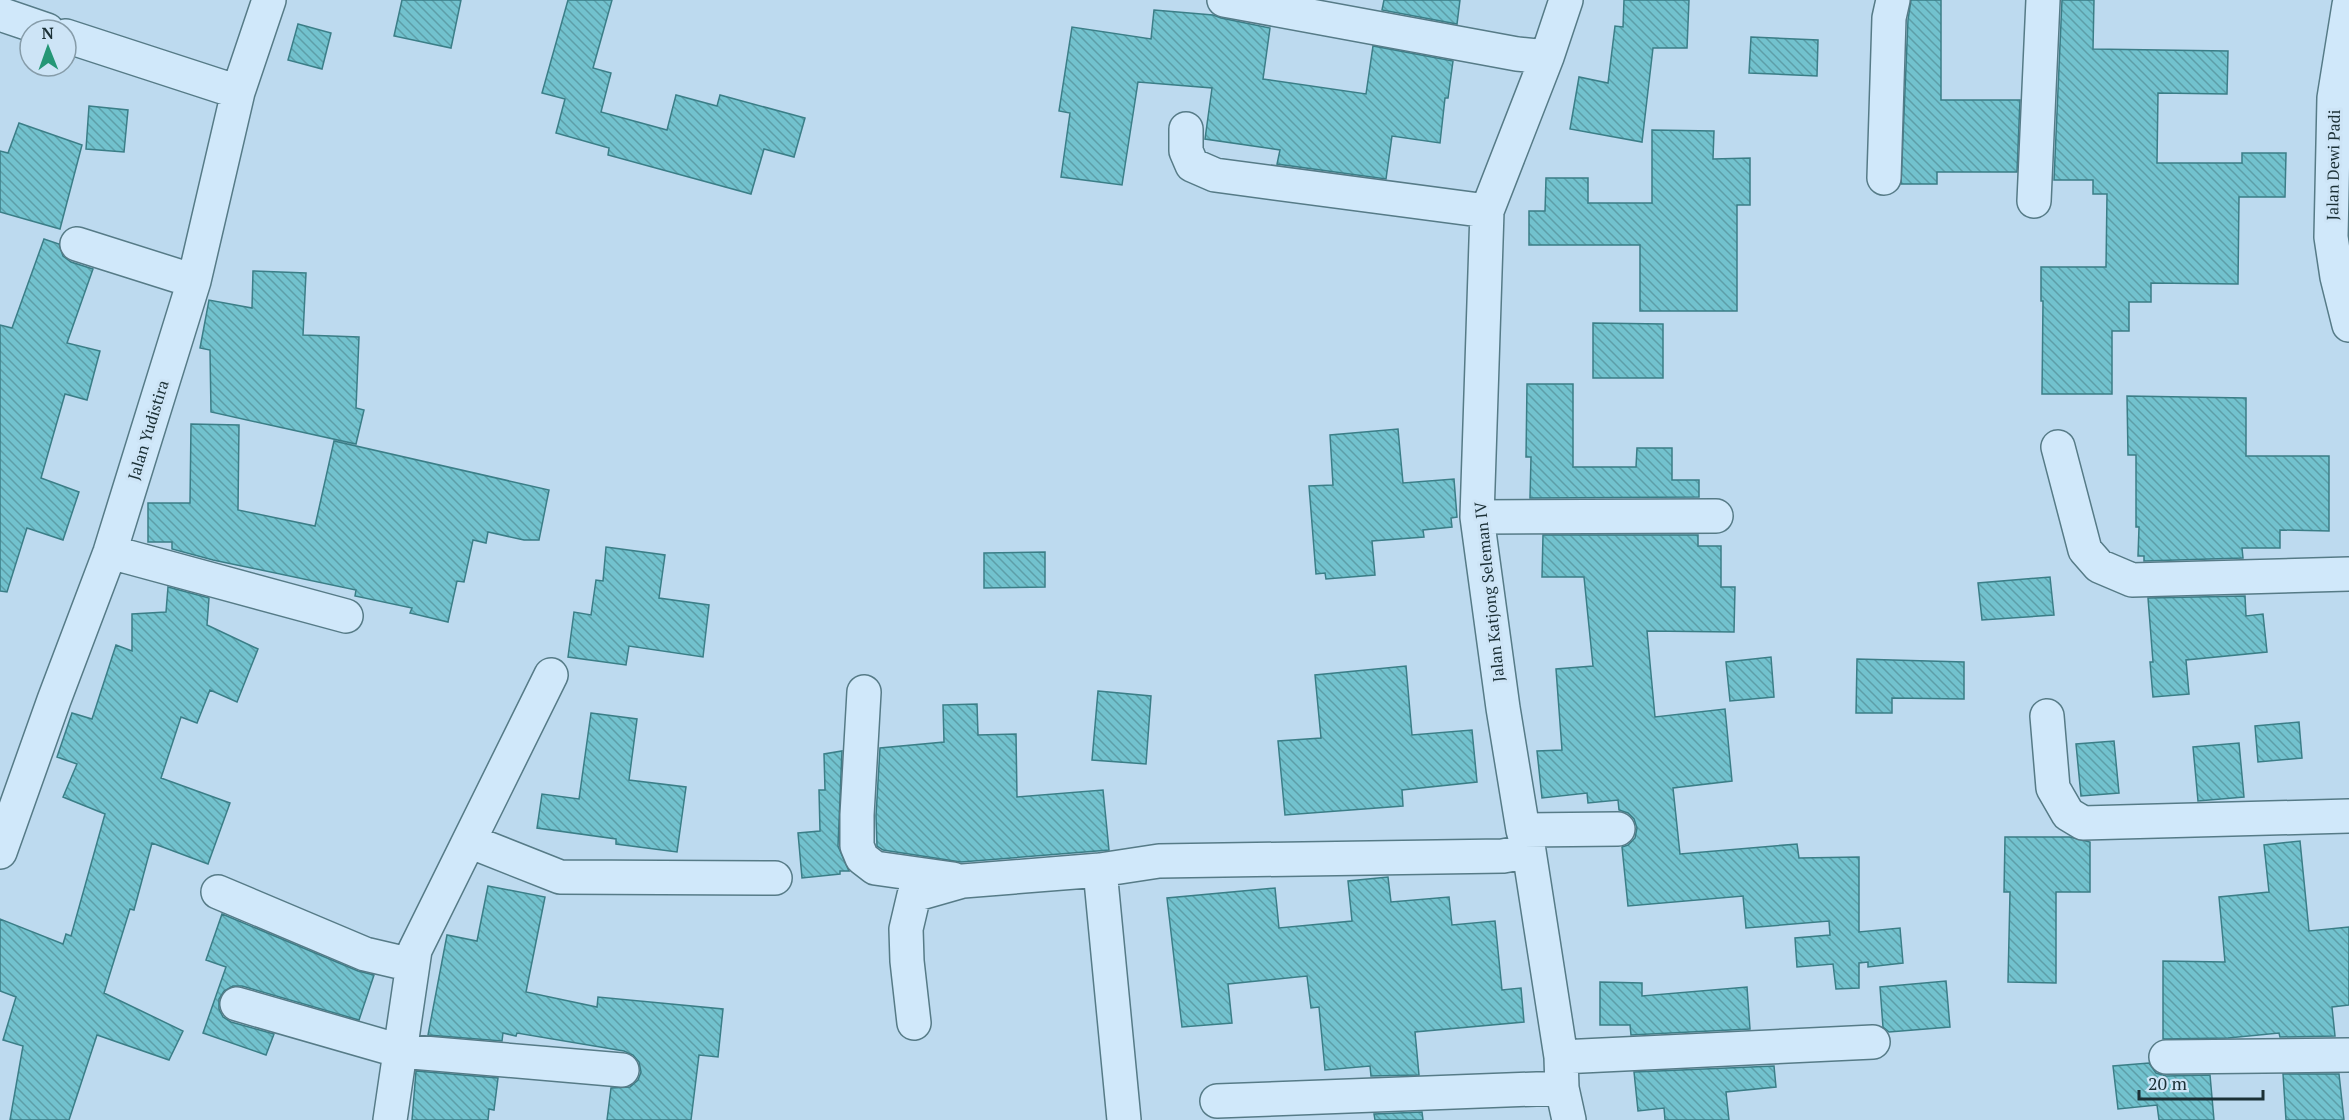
<svg xmlns="http://www.w3.org/2000/svg" width="2349" height="1120" viewBox="0 0 2349 1120" font-family="'PT Serif',serif">
<style>
.building{fill:url(#building-back-hatch);stroke:#3b7e87;stroke-width:1.5}
.lines{fill:none;stroke-linecap:round;stroke-linejoin:round}
.minor-casing{stroke:#567b87;stroke-width:36}
.minor{stroke:#d0e8fa;stroke-width:33}
.labels{text-anchor:middle;stroke-width:6;stroke-linejoin:round;paint-order:stroke}
.street-label{font-size:16px;fill:#1b3036;stroke:#cde4f6}
</style>
<defs>
<pattern id="building-back-hatch" width="6" height="6" patternUnits="userSpaceOnUse" patternTransform="scale(1.5)"><rect width="6" height="6" fill="#72c2ce"/><path d="M-1 5l2 2M0 0l6 6M5-1l2 2" fill="none" stroke="#5d9ea8"/></pattern>
</defs>
<rect width="100%" height="100%" fill="#bddaef"/>
<path class="building" d="M 402,0 L 461,0 L 451,48 L 394,36 Z
M 568,0 L 612,0 L 593,68 L 611,73 L 601,112 L 667,130 L 676,95 L 717,106 L 720,95 L 805,118 L 794,157 L 764,149 L 751,194 L 608,155 L 609,148 L 556,133 L 565,99 L 542,93 Z
M 1384,0 L 1460,0 L 1457,24 L 1382,10 Z
M 1624,0 L 1689,0 L 1687,48 L 1653,48 L 1642,142 L 1570,129 L 1579,77 L 1608,83 L 1615,26 L 1623,27 Z
M 1911,0 L 1941,0 L 1941,100 L 2020,100 L 2017,172 L 1937,172 L 1937,184 L 1901,184 L 1908,20 Z
M 2062,0 L 2094,0 L 2093,49 L 2228,51 L 2227,94 L 2158,93 L 2157,163 L 2242,163 L 2242,153 L 2286,153 L 2285,197 L 2239,197 L 2238,284 L 2151,283 L 2151,302 L 2129,302 L 2129,331 L 2112,331 L 2112,394 L 2042,394 L 2043,301 L 2041,301 L 2041,267 L 2106,267 L 2107,194 L 2093,194 L 2093,180 L 2054,180 Z
M 1154,10 L 1213,15 L 1221,18 L 1270,28 L 1263,79 L 1366,94 L 1373,46 L 1453,61 L 1448,98 L 1445,98 L 1440,143 L 1392,136 L 1386,179 L 1277,164 L 1280,150 L 1205,139 L 1212,88 L 1138,82 L 1122,185 L 1061,177 L 1070,113 L 1059,111 L 1072,27 L 1151,39 Z
M 298,24 L 331,33 L 322,69 L 288,60 Z
M 1751,37 L 1818,40 L 1817,76 L 1749,73 Z
M 89,106 L 128,110 L 124,152 L 86,149 Z
M 19,123 L 82,145 L 60,229 L 0,212 L 0,151 L 8,153 Z
M 1652,130 L 1714,131 L 1713,159 L 1750,158 L 1750,205 L 1737,205 L 1737,311 L 1640,311 L 1640,245 L 1529,245 L 1529,211 L 1545,211 L 1546,178 L 1588,178 L 1588,203 L 1652,203 Z
M 44,239 L 59,244 L 63,256 L 71,262 L 93,269 L 67,343 L 100,351 L 87,400 L 65,394 L 41,478 L 79,492 L 63,540 L 27,528 L 7,592 L 0,591 L 0,325 L 12,328 Z
M 253,271 L 306,273 L 303,335 L 359,337 L 356,408 L 364,410 L 356,444 L 211,412 L 210,350 L 200,348 L 209,300 L 252,308 Z
M 1593,323 L 1663,324 L 1663,378 L 1593,378 Z
M 1527,384 L 1573,384 L 1573,467 L 1636,467 L 1637,448 L 1672,448 L 1672,480 L 1699,480 L 1699,497 L 1530,498 L 1531,457 L 1526,457 Z
M 2127,396 L 2246,398 L 2246,456 L 2329,456 L 2329,531 L 2280,530 L 2280,548 L 2242,548 L 2243,558 L 2144,561 L 2144,556 L 2138,556 L 2139,527 L 2136,527 L 2136,455 L 2128,455 Z
M 191,424 L 239,425 L 238,510 L 315,526 L 334,441 L 549,490 L 539,540 L 524,540 L 488,532 L 486,543 L 473,540 L 464,582 L 457,581 L 448,622 L 410,613 L 412,608 L 355,596 L 356,590 L 213,560 L 172,549 L 172,542 L 148,542 L 148,503 L 190,503 Z
M 1398,429 L 1403,483 L 1454,479 L 1457,517 L 1451,518 L 1452,527 L 1423,530 L 1424,537 L 1372,541 L 1375,575 L 1326,579 L 1325,573 L 1316,574 L 1309,486 L 1333,485 L 1330,435 Z
M 1543,535 L 1698,535 L 1698,546 L 1721,546 L 1721,587 L 1735,587 L 1734,632 L 1647,631 L 1655,717 L 1725,709 L 1732,781 L 1673,788 L 1680,854 L 1797,844 L 1799,858 L 1859,857 L 1859,932 L 1900,928 L 1903,963 L 1868,967 L 1868,962 L 1859,963 L 1859,988 L 1836,989 L 1833,964 L 1797,967 L 1795,938 L 1830,935 L 1829,921 L 1746,928 L 1743,896 L 1628,906 L 1622,847 L 1628,845 L 1635,838 L 1637,828 L 1634,819 L 1628,813 L 1619,810 L 1618,800 L 1588,803 L 1587,793 L 1542,798 L 1537,751 L 1562,750 L 1556,669 L 1593,666 L 1584,577 L 1542,577 Z
M 606,547 L 665,555 L 659,598 L 709,605 L 703,657 L 629,646 L 626,665 L 568,657 L 574,612 L 591,615 L 596,580 L 603,581 Z
M 1045,552 L 1045,587 L 984,588 L 984,553 Z
M 2050,577 L 2054,615 L 1982,620 L 1978,583 Z
M 168,587 L 209,598 L 207,625 L 258,649 L 237,702 L 210,690 L 197,723 L 181,717 L 161,778 L 230,803 L 208,864 L 152,843 L 134,910 L 130,909 L 104,993 L 183,1031 L 169,1060 L 97,1035 L 69,1120 L 10,1120 L 23,1046 L 3,1040 L 16,997 L 0,991 L 0,919 L 63,944 L 66,934 L 71,936 L 105,814 L 63,797 L 77,764 L 57,757 L 72,713 L 92,719 L 116,645 L 132,651 L 132,614 L 166,612 Z
M 2245,596 L 2246,616 L 2263,614 L 2267,652 L 2186,660 L 2189,694 L 2153,697 L 2150,662 L 2153,662 L 2148,598 Z
M 1771,657 L 1774,697 L 1730,701 L 1726,662 Z
M 1857,659 L 1964,662 L 1964,699 L 1892,698 L 1892,713 L 1856,713 Z
M 1406,666 L 1412,735 L 1472,730 L 1477,782 L 1402,790 L 1403,806 L 1285,815 L 1278,741 L 1321,738 L 1315,675 Z
M 1098,691 L 1151,696 L 1146,764 L 1092,760 Z
M 977,704 L 978,735 L 1016,734 L 1017,797 L 1103,790 L 1109,850 L 961,862 L 883,850 L 877,846 L 876,816 L 880,748 L 944,742 L 943,705 Z
M 591,713 L 637,719 L 629,780 L 686,787 L 677,852 L 616,844 L 616,839 L 537,828 L 542,794 L 579,799 Z
M 2299,722 L 2302,758 L 2258,762 L 2255,726 Z
M 2114,741 L 2119,793 L 2081,796 L 2076,744 Z
M 2239,743 L 2244,797 L 2198,801 L 2193,747 Z
M 842,751 L 838,846 L 849,871 L 840,871 L 840,874 L 802,878 L 798,833 L 820,831 L 819,790 L 825,790 L 824,754 Z
M 2005,837 L 2070,837 L 2090,842 L 2090,892 L 2056,892 L 2056,983 L 2008,982 L 2010,892 L 2004,892 Z
M 2300,841 L 2309,931 L 2349,927 L 2349,1005 L 2332,1007 L 2335,1036 L 2280,1037 L 2279,1033 L 2228,1038 L 2163,1039 L 2163,961 L 2225,962 L 2219,897 L 2269,892 L 2264,845 Z
M 1388,877 L 1391,902 L 1449,897 L 1452,925 L 1495,921 L 1502,990 L 1521,988 L 1524,1022 L 1415,1032 L 1419,1075 L 1371,1076 L 1370,1066 L 1325,1070 L 1319,1007 L 1311,1008 L 1307,976 L 1228,984 L 1232,1023 L 1182,1027 L 1167,898 L 1275,888 L 1279,928 L 1352,921 L 1348,881 Z
M 488,886 L 545,897 L 526,992 L 597,1007 L 598,997 L 723,1009 L 718,1057 L 699,1055 L 691,1120 L 607,1120 L 611,1088 L 630,1087 L 638,1080 L 641,1072 L 639,1062 L 633,1055 L 624,1051 L 517,1033 L 516,1036 L 503,1033 L 502,1041 L 428,1035 L 447,935 L 477,941 Z
M 222,914 L 358,971 L 374,975 L 359,1020 L 242,986 L 233,986 L 224,991 L 219,999 L 219,1009 L 223,1017 L 231,1022 L 274,1034 L 266,1055 L 203,1033 L 226,967 L 206,960 Z
M 1946,981 L 1950,1027 L 1889,1032 L 1883,1027 L 1880,987 Z
M 1600,982 L 1642,983 L 1642,996 L 1747,987 L 1750,1029 L 1631,1035 L 1630,1025 L 1600,1025 Z
M 2149,1063 L 2156,1073 L 2166,1076 L 2210,1075 L 2214,1120 L 2159,1120 L 2157,1105 L 2118,1109 L 2113,1066 Z
M 1774,1066 L 1776,1087 L 1726,1092 L 1729,1120 L 1665,1120 L 1664,1108 L 1638,1111 L 1634,1072 Z
M 416,1071 L 498,1078 L 494,1110 L 489,1109 L 488,1120 L 412,1120 Z
M 2283,1074 L 2339,1074 L 2344,1120 L 2286,1120 Z
M 1422,1112 L 1423,1120 L 1375,1120 L 1374,1114 Z"/>
<g class="lines">
<g class="minor-casing">
<path id="minor" d="M 1224,0 L 1517,54 L 1547,57
M 1566,0 L 1547,57 L 1487,211 L 1477,517 L 1503,708 L 1523,830 L 1529,851 L 1561,1057 L 1562,1088 L 1569,1120
M 2349,5 L 2334,98 L 2331,237 L 2337,277 L 2349,325
M 0,14 L 47,30
M 66,36 L 238,92
M 1186,129 L 1186,151 L 1192,165 L 1215,175 L 1487,211
M 1884,178 L 1889,18 L 1893,0
M 2034,201 L 2043,0
M 77,244 L 194,281
M 2058,447 L 2085,550 L 2099,566 L 2132,580 L 2349,574
M 1477,517 L 1716,516
M 110,552 L 346,616
M 864,692 L 857,815 L 857,846 L 862,858 L 875,868 L 953,879
M 2047,716 L 2053,788 L 2068,814 L 2083,823 L 2349,816
M 1523,830 L 1618,829
M 469,841 L 560,877 L 775,878
M 0,852 L 54,700 L 110,552 L 194,281 L 238,92 L 269,0
M 1100,870 L 1124,1120
M 218,892 L 365,954 L 412,965
M 237,1004 L 400,1051 L 622,1070
M 914,1023 L 907,961 L 906,929 L 914,895 L 963,881 L 1100,870 L 1159,861 L 1503,856 L 1529,851
M 1561,1057 L 1873,1042
M 2166,1057 L 2349,1055
M 1217,1101 L 1562,1088
M 390,1120 L 415,950 L 551,675"/>
</g>
<use href="#minor" class="minor"/>
</g>
<g class="labels">
<g class="street-label">
<text transform="translate(2333 165) rotate(-89)" y="6">Jalan Dewi Padi</text>
<text transform="translate(148 430) rotate(-73)" y="6">Jalan Yudistira</text>
<text transform="translate(1489 592) rotate(-96)" y="6">Jalan Katjong Seleman IV</text>
</g>
</g>
<g transform="translate(48 48) rotate(359)"><circle r="28" fill="#cde4f6" stroke="#869ca9" stroke-width="1.5"/>
<path d="M0-4.5L10 22L0 15L-10 22Z" fill="#259776"/>
<text y="-9" font-size="16" font-weight="bold" text-anchor="middle" fill="#1b3036">N</text>
</g>
<path d="M2139 1090v9h124v-9" fill="none" stroke="#1b3036" stroke-width="3"/>
<text x="2148" y="1090" font-size="18" fill="#1b3036" stroke="#cde4f6" stroke-width="4.5" paint-order="stroke">20 m</text>
</svg>
